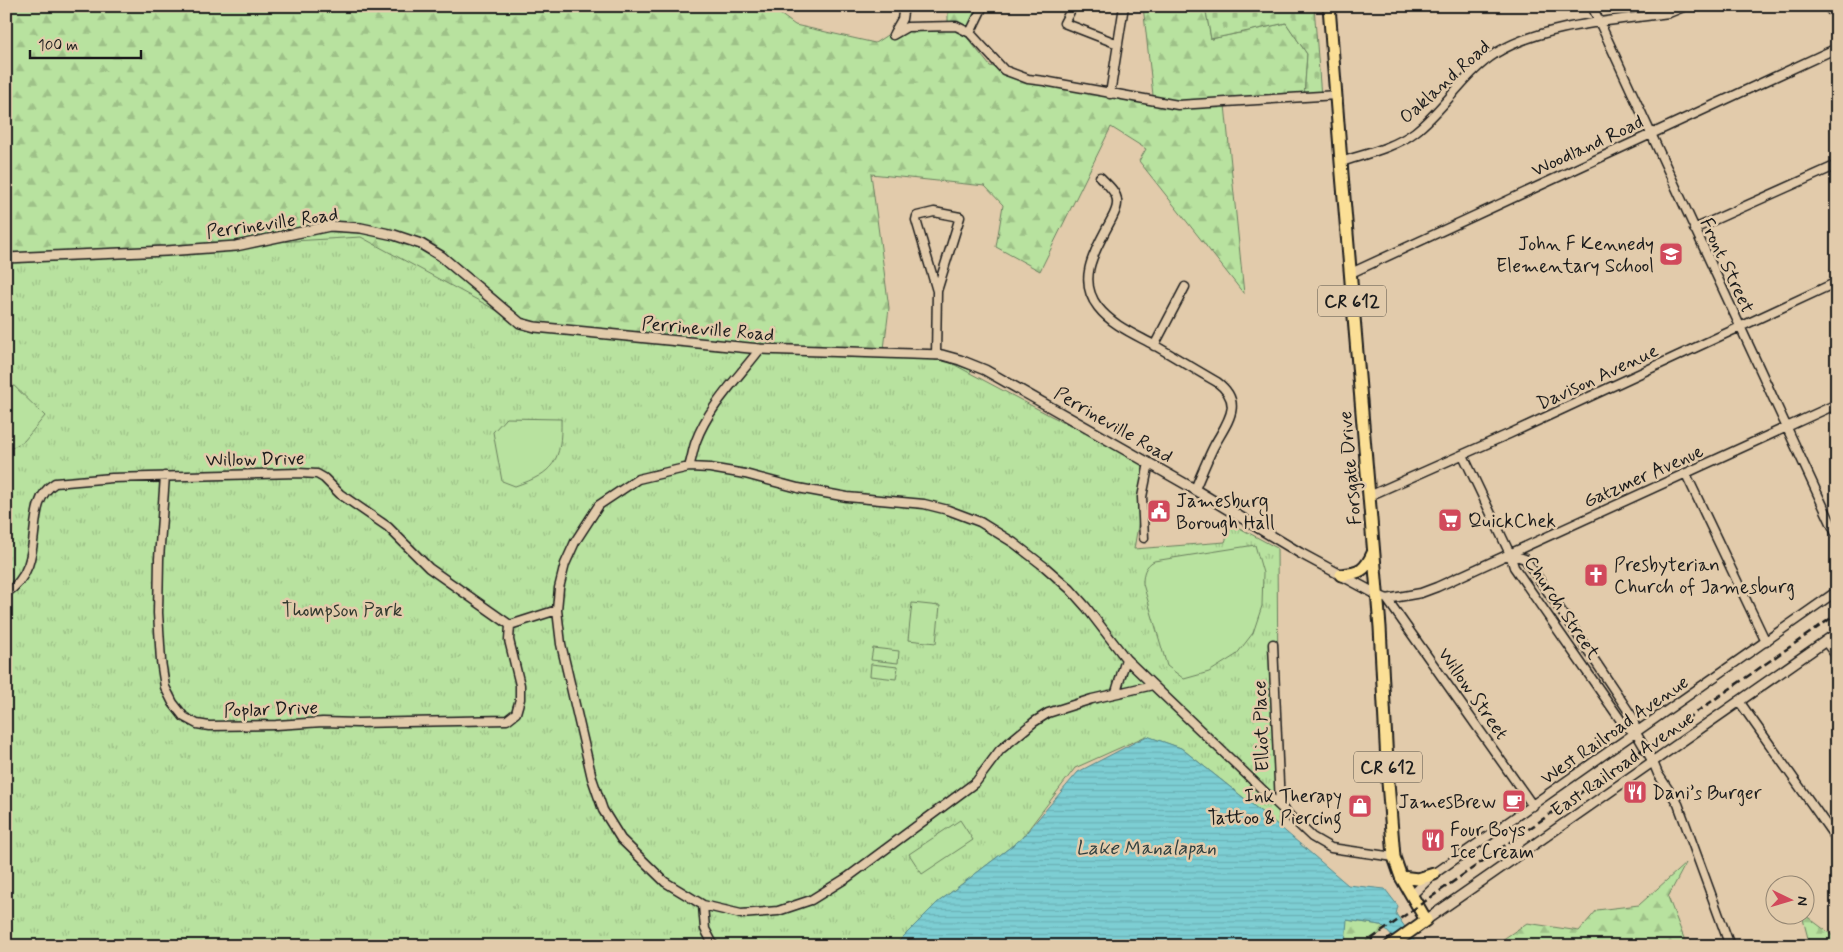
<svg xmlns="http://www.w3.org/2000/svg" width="1843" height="952" viewBox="0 0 1843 952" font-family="Mynerve,sans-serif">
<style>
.forest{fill:url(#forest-firs);stroke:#6a7f5e}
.cemetery{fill:url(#cemetery-stones);stroke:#6a7f5e}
.park{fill:url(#park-tufts);stroke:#6a7f5e}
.garden{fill:#b8e29f;stroke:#6a7f5e}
.water{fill:url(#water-rules);stroke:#56878a}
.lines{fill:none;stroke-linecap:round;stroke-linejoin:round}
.minor-casing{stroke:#1c1c1c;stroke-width:11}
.tertiary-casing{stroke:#1c1c1c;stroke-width:12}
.primary-casing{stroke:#1c1c1c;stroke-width:15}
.minor{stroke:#e2cbab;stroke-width:8}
.tertiary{stroke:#e2cbab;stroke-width:9}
.primary{stroke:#fbdf96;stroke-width:11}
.rail{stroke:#1c1c1c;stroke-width:2.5;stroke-dasharray:8 4;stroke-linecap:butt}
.labels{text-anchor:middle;stroke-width:5;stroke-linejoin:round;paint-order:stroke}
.shield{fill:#e2cbab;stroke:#575047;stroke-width:1}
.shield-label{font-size:18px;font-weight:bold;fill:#1c1c1c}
.street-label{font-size:19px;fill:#1c1c1c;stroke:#e2cbab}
.poi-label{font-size:19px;fill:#1c1c1c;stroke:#e2cbab;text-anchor:start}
.park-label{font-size:19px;fill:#333a30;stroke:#e2cbab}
.water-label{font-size:20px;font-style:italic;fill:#2f4041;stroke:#e2cbab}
</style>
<defs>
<pattern id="forest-firs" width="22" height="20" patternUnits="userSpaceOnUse" patternTransform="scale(1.25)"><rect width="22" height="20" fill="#b8e29f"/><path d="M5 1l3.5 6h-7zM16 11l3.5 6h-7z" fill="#9ec188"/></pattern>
<pattern id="cemetery-stones" width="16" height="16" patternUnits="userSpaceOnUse" patternTransform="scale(1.25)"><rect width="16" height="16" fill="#b8e29f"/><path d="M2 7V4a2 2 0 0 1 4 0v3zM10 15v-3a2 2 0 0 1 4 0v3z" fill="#9ec188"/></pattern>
<pattern id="park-tufts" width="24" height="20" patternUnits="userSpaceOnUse" patternTransform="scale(1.25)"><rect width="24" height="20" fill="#b8e29f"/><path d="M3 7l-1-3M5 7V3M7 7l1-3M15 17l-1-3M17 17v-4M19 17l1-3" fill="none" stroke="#9ec188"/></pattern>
<pattern id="water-rules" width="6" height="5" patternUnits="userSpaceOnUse" patternTransform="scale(1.25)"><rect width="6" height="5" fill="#7dced3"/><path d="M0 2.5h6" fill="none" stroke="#6bb0b5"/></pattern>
</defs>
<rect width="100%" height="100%" fill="#e2cbab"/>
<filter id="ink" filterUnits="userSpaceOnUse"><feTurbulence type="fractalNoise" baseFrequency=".02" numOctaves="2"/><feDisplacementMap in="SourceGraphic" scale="10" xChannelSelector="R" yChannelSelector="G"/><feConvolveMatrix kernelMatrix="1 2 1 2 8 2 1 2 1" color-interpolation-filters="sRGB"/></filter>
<g filter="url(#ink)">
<path class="forest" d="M 6,6 L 769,6 L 795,25 L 875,43 L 898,28 L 948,28 L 948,6 L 980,6 L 965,35 L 990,66 L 1154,104 L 1143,6 L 1205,6 L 1211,39 L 1286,23 L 1307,54 L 1304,98 L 1225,105 L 1244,294 L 1139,161 L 1146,149 L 1111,127 L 1040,271 L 996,247 L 1003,205 L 985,186 L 871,174 L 889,308 L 883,357 L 947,362 L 971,370 L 959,402 L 6,946 Z
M 1686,863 L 1668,897 L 1687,946 L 1506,946 L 1502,940 L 1527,923 L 1579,931 L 1597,910 L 1639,905 Z
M 1802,915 L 1805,915 L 1837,939 L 1837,946 L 1810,946 Z
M 1346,920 L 1381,925 L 1385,929 L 1365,946 L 1341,946 L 1345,943 Z"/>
<path class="cemetery" d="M 1205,6 L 1314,6 L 1321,97 L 1304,98 L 1307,54 L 1286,23 L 1211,39 Z"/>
<path class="park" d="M 361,237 L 520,323 L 760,349 L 936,355 L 1051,416 L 1149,463 L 1134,549 L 1225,542 L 1232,524 L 1277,548 L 1279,826 L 1181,748 L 1146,736 L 1075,768 L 1021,839 L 937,903 L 894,946 L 6,946 L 6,258 Z"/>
<path class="garden" d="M 6,378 L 45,416 L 24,441 L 6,451 Z
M 506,418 L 561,419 C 562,461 554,473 515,486 L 502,481 L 493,432 Z
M 1255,545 L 1263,573 L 1262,606 L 1253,633 L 1236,655 L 1209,672 L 1184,679 L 1167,666 L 1143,584 C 1143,573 1145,566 1154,561 Z
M 912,603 L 940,606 L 936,643 L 908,640 Z
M 873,648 L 899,651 L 898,663 L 871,660 Z
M 871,664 L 898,667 L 896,679 L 870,676 Z
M 960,820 L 973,840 L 922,874 L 909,854 Z"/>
<path class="water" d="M 1147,736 L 1181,748 L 1279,826 L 1348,885 L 1385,889 L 1398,906 L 1396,914 L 1418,946 L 1401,946 L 1381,925 L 1347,920 L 1345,943 L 1341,946 L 894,946 L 937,903 L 1021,839 L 1078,772 Z"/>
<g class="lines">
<g class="minor-casing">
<path id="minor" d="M 1073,6 L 1064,23 L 1118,44
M 1592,6 L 1837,536
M 894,33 L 902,19 L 904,6
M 970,33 L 983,6
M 893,35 L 907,27 L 956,26 L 970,33 L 1004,70 L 1028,79 L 1044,81 L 1178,105 L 1337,95
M 1110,94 L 1124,6
M 1341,162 C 1365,154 1394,148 1415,132 C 1445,109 1464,73 1496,53 C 1544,24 1614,21 1669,13 L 1686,6
M 1100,177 C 1106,183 1117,192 1117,201 C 1118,209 1113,216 1110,222 C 1096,249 1076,279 1098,307 C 1112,325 1134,334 1154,345 C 1175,357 1196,370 1217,382 C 1245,403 1227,422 1214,446 C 1207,460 1201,475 1195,489
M 1694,229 L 1837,165
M 1351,273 L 1837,48
M 1154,346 L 1185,287
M 936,355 L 937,291 L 960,217 L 934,212 L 917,216 L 916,220 L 937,291
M 1463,455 L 1510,554 L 1514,567 L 1624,725 L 1636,733
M 689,467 C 692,458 693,449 696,441 C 709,406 738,378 760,349
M 1686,474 L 1766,642
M 165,476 L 159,559 L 158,613 L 161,661 L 165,687 L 173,703 L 184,717 L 197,724 L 209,726 L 276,725 L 323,722 L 357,723 L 507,720 L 516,713 L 520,699 L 520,685 L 509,640 L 510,625
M 1369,496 L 1509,434 L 1837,282
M 1144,538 L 1142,497 L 1149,463
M 1510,554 L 1525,559 L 1571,625 L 1633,718 L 1636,733 L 1653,762 L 1658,774 L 1678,804 L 1730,946
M 6,593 C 51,564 19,505 55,483 L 112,478 L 299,473 L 317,474 L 324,478 L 340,494 L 388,527 L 429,568 L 510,625 L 557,610
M 1378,595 L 1387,599 L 1421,593 L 1437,587 L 1837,404
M 1387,599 L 1533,806
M 1825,641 L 1837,657
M 1273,644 L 1280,806
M 1153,685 L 1092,699 L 1048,713 L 1034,722 L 1000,750 L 976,782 L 848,877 L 811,900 L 778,911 L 741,914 L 703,905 L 665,882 L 621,839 L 603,810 L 592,778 L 561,644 L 557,610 L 559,588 L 565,564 L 575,542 L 599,505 L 638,479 L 689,467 L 710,468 L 745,474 L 798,488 L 847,497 L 924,504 L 948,510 L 980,522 L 1014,543 L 1045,567 L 1070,589 L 1086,607 L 1126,659 L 1153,685 L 1312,837 L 1331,848 L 1394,857
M 1116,692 L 1126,659
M 1739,701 L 1837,840
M 1412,895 L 1434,874 L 1837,591
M 703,905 L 705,929 L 714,946"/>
</g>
<g class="tertiary-casing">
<path id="tertiary" d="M 1827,6 L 1837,16
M 6,258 L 166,251 L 236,246 L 330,226 L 361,228 L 394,235 L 421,244 L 441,256 L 520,323 L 535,327 L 760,349 L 942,355 L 960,360 L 985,370 L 1189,486 L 1300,553 L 1378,595
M 1426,920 L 1837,633"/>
</g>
<g class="primary-casing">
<path id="primary" d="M 1329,6 L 1341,162 L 1380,627 L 1388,782 L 1394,857 L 1401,877 L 1426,920 L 1390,946
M 1341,575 C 1360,573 1365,571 1373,553
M 1401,877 L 1418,879 L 1434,874"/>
</g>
<use href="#minor" class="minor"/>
<use href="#tertiary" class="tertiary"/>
<use href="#primary" class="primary"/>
<path class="rail" d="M 1361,946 L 1837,614"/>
</g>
</g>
<defs>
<g id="school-square" transform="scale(1.25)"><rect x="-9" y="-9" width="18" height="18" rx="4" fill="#d1495b" stroke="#e2cbab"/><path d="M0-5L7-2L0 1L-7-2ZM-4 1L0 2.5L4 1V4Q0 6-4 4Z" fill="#fff"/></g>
<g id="civic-square" transform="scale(1.25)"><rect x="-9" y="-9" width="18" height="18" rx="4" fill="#d1495b" stroke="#e2cbab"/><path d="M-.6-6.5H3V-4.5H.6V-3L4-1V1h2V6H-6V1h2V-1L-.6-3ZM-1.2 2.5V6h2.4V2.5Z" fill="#fff"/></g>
<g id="supermarket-square" transform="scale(1.25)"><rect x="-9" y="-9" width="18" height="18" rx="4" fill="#d1495b" stroke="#e2cbab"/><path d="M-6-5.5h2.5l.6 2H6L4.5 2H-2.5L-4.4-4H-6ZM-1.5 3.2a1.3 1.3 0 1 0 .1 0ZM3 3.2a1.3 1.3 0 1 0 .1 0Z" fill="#fff"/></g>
<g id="church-square" transform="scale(1.25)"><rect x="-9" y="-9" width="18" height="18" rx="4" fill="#d1495b" stroke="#e2cbab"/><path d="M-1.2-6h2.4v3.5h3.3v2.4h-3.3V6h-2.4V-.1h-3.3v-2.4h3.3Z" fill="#fff"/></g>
<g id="restaurant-square" transform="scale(1.25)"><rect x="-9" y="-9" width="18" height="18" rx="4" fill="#d1495b" stroke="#e2cbab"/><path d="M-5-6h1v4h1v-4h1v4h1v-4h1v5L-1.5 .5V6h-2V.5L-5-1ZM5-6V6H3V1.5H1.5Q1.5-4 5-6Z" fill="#fff"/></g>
<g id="cafe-square" transform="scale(1.25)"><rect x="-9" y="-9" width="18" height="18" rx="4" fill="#d1495b" stroke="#e2cbab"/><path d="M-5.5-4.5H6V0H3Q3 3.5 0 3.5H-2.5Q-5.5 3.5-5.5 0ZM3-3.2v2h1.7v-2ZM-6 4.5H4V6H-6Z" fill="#fff"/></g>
<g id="shop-square" transform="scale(1.25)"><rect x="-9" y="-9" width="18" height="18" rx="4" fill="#d1495b" stroke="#e2cbab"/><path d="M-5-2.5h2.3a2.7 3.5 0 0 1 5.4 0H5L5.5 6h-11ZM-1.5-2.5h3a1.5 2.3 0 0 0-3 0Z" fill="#fff"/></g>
</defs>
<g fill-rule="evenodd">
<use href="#school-square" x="1671" y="254"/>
<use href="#civic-square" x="1159" y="511"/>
<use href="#supermarket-square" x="1450" y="520"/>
<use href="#church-square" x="1596" y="575"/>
<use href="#restaurant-square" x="1635" y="792"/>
<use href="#cafe-square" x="1514" y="801"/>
<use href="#shop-square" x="1360" y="806"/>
<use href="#restaurant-square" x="1433" y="840"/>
</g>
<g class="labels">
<g class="shield">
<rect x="1318" y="285.5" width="68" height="31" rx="4"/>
<rect x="1354" y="751.5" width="68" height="31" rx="4"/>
</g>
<g class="shield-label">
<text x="1352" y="307">CR 612</text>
<text x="1388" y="773">CR 612</text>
</g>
<g class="street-label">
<text transform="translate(1444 81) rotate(-42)" y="7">Oakland Road</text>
<text transform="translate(1587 145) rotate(-25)" y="7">Woodland Road</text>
<text transform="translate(272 222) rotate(-8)" y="7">Perrineville Road</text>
<text transform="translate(1728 265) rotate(65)" y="7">Front Street</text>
<text transform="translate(708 328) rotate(5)" y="7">Perrineville Road</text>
<text transform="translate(1597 376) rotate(-25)" y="7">Davison Avenue</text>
<text transform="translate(1114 424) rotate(30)" y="7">Perrineville Road</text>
<text transform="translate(255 458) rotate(-1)" y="7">Willow Drive</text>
<text transform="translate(1349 468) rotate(-95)" y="7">Forsgate Drive</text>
<text transform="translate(1643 475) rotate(-24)" y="7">Gatzmer Avenue</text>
<text transform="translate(1563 607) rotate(56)" y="7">Church Street</text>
<text transform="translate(1474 693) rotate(55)" y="7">Willow Street</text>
<text transform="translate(271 708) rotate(-2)" y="7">Poplar Drive</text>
<text transform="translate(1260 726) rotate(-92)" y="7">Elliot Place</text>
<text transform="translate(1614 729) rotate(-35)" y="7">West Railroad Avenue</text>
<text transform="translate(1622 763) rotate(-35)" y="7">East Railroad Avenue</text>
</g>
<g class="poi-label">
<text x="1654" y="250" text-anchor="end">John F Kennedy<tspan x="1654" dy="22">Elementary School</tspan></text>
<text x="1176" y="507">Jamesburg<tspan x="1176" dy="22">Borough Hall</tspan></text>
<text x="1468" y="527">QuickChek</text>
<text x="1614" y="571">Presbyterian<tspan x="1614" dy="22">Church of Jamesburg</tspan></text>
<text x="1652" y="799">Dani’s Burger</text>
<text x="1342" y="802" text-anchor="end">Ink Therapy<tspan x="1342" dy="22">Tattoo &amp; Piercing</tspan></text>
<text x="1496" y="808" text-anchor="end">JamesBrew</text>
<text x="1450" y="836">Four Boys<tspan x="1450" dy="22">Ice Cream</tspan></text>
</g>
<g class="park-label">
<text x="342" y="616">Thompson Park</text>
</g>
<g class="water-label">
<text x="1146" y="854">Lake Manalapan</text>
</g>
</g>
<rect width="1843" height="952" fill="none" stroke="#e2cbab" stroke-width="25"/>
<rect x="12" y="12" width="1818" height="927" fill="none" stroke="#1c1c1c" stroke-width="2" filter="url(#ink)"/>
<g transform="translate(1790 900) rotate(95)"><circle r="24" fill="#e2cbab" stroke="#938572"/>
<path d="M0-4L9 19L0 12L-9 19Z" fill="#d1495b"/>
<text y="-8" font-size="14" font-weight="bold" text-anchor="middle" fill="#1c1c1c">N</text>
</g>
<path d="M30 50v8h111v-8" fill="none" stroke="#1c1c1c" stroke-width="2.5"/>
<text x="38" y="50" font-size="15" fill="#1c1c1c" stroke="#e2cbab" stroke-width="4" paint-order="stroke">100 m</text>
</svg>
